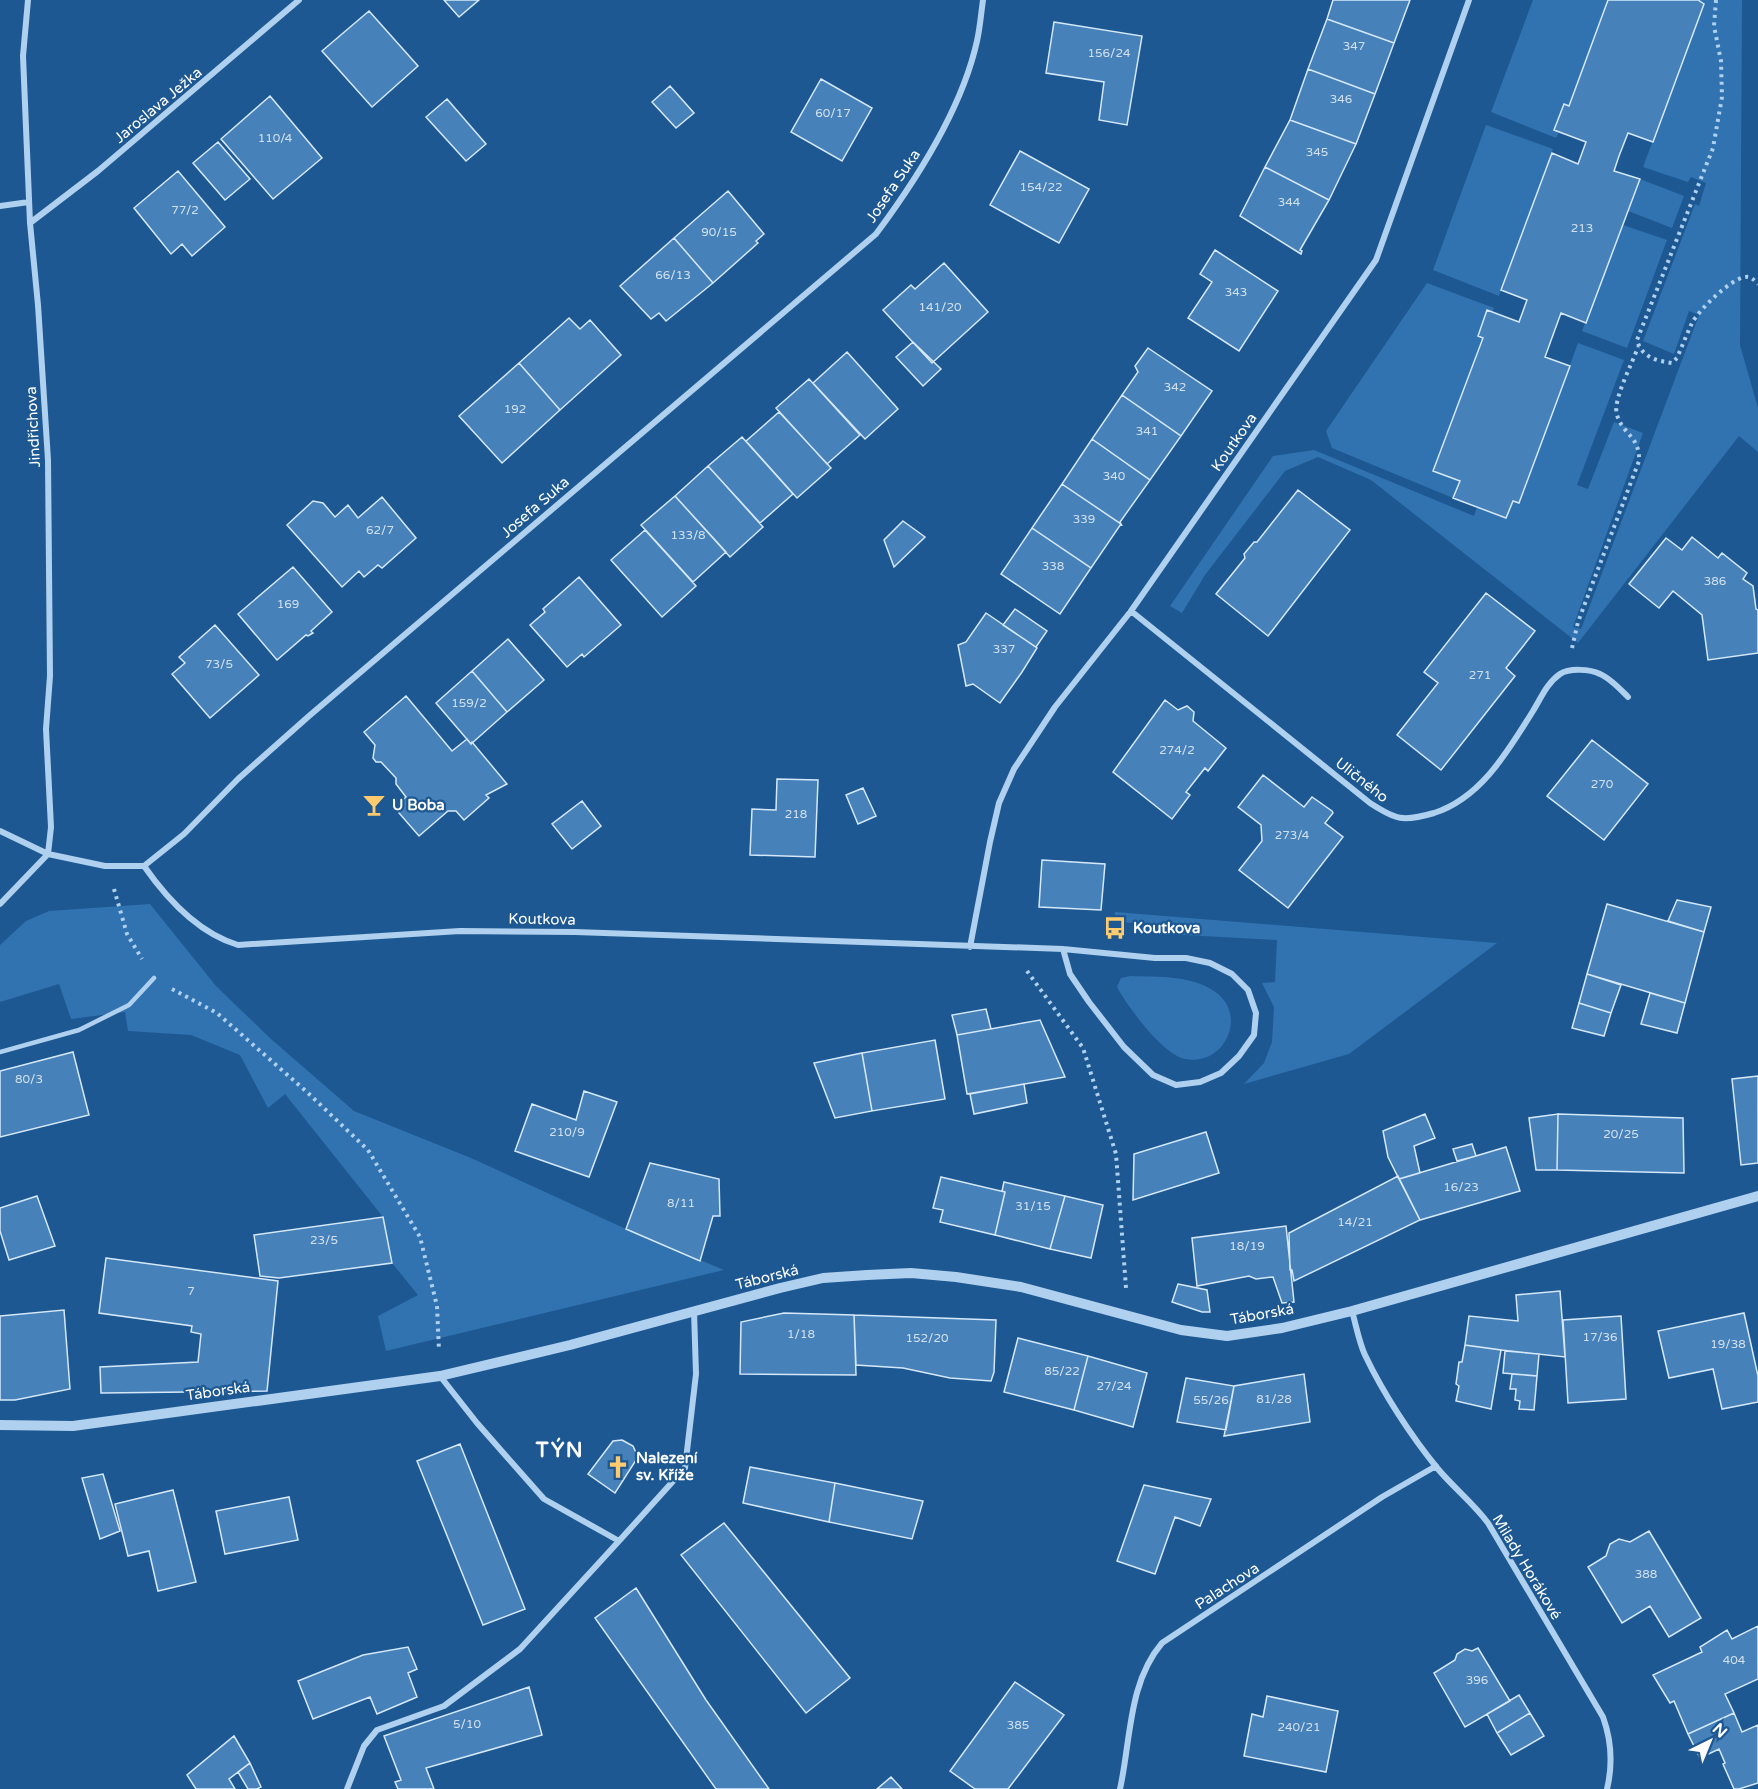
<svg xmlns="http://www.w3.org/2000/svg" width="1758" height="1789" viewBox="0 0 1758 1789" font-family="'Varela Round',sans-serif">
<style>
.green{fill:#3172b0}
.building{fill:#4681b9;stroke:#d5e8fa;stroke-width:1.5}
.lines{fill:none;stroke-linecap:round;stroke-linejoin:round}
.path{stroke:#afd0ee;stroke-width:4;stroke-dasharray:3 4.5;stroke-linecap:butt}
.service{stroke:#afd0ee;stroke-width:4.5}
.minor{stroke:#afd0ee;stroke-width:6}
.tertiary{stroke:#afd0ee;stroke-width:10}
.labels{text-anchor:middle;stroke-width:4.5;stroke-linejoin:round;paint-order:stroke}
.number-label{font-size:12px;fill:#d1e0ee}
.street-label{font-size:15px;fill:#fff;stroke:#1d5892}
.poi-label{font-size:15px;font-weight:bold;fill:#fff;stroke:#1d5892;text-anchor:start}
.district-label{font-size:21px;font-weight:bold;letter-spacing:1.5px;fill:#fff;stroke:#1d5892}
</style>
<rect width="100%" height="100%" fill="#1d5892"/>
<path class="green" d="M 1533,0 L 1608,0 L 1569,106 L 1564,104 L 1554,130 L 1559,132 L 1556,138 L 1491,112 Z
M 1698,0 L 1742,0 L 1740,345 L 1758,408 L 1758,452 L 1739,436 L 1578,643 L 1371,480 L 1318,457 L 1285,471 L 1205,575 L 1182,613 L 1170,606 L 1273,456 L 1314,450 L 1474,516 L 1477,507 L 1513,501 L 1519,503 L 1578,343 L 1624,360 L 1577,485 L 1588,489 L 1614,422 L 1643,433 L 1573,627 L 1581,629 L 1699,315 L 1689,311 L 1674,354 L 1643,341 L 1695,204 L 1699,206 L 1706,183 L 1691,177 L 1688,182 L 1643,167 L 1704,4 Z
M 1486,125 L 1553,149 L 1499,296 L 1433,270 Z
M 1640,179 L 1684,196 L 1672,228 L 1628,211 Z
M 1623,225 L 1667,240 L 1627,348 L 1582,331 Z
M 1427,283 L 1494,308 L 1492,312 L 1487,310 L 1478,335 L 1483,338 L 1433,471 L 1460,481 L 1453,498 L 1332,448 L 1326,431 Z
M 150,904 L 216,986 L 271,1039 L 354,1111 L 471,1158 L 626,1229 L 724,1270 L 386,1351 L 378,1316 L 418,1295 L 392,1263 L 383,1217 L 285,1094 L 268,1108 L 240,1055 L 191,1035 L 128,1031 L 125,1012 L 71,1019 L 59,984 L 0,1002 L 0,945 L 26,921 L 49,911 Z
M 1115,912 L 1497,943 L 1349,1054 L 1244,1084 L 1264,1063 L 1272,1042 L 1274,1007 L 1262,983 L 1275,982 L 1277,940 L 1183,935 L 1181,925 L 1114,922 Z
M 1130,976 C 1158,977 1190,975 1214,991 C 1249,1014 1225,1067 1185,1059 C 1162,1054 1128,1007 1117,987 L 1121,978 Z"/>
<path class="building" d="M 444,0 L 479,0 L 459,17 Z
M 1333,0 L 1410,0 L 1394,43 L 1327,19 Z
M 1608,0 L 1698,0 L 1704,4 L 1653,142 L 1628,133 L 1619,156 L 1614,171 L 1640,179 L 1586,323 L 1561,313 L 1545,357 L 1570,366 L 1519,503 L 1513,501 L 1506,518 L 1453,498 L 1460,481 L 1433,471 L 1483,338 L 1478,336 L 1487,310 L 1519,322 L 1527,300 L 1501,290 L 1552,153 L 1578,164 L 1586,142 L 1554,130 L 1564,104 L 1569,106 Z
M 369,11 L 418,66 L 372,107 L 322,51 Z
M 1327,19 L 1394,43 L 1375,94 L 1308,69 Z
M 1054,22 L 1142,36 L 1127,125 L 1099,120 L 1104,82 L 1046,73 Z
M 1308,69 L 1375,94 L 1356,144 L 1290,120 Z
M 821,79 L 872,108 L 842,161 L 791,132 Z
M 670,86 L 694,113 L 676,128 L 652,102 Z
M 270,96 L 322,158 L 273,199 L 221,139 Z
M 447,99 L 486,144 L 466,161 L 426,117 Z
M 1290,120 L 1356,144 L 1329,200 L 1265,167 Z
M 218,142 L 250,179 L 225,200 L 193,163 Z
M 1020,151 L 1089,189 L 1059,243 L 990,205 Z
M 1265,167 L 1329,200 L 1300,250 L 1302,251 L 1301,254 L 1240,216 Z
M 178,171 L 225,227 L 192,256 L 182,244 L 171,254 L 134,208 Z
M 728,191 L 764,234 L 756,241 L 758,243 L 713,283 L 674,238 Z
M 674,238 L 713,283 L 666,321 L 659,313 L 651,319 L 620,286 Z
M 1215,250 L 1278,291 L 1239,351 L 1188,318 L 1212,282 L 1200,274 Z
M 944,263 L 988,312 L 932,363 L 883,310 L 911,285 L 915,289 Z
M 569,318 L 580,329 L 590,320 L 621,355 L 560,410 L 519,363 Z
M 913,342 L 941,369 L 923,386 L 896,357 Z
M 1148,348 L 1212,391 L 1181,436 L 1122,395 L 1138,372 L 1135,366 Z
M 847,352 L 898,409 L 865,439 L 813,383 Z
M 519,363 L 560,410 L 502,463 L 459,416 Z
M 809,379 L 860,435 L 827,464 L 776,408 Z
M 1122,395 L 1181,436 L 1150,480 L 1092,439 Z
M 779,412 L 831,468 L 797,498 L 746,441 Z
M 742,437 L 793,494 L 760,523 L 708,466 Z
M 1092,439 L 1150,480 L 1120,522 L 1121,524 L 1062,484 Z
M 708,466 L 763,527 L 730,557 L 675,496 Z
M 1062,484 L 1121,524 L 1091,568 L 1032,528 Z
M 1298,490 L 1350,530 L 1268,636 L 1216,594 L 1245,558 L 1244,554 L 1254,542 L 1257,542 Z
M 675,496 L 726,552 L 693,582 L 641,525 Z
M 382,497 L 416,538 L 382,568 L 378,565 L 364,577 L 359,571 L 342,587 L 287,525 L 313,501 L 323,503 L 335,517 L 348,505 L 358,518 Z
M 903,521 L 925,537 L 894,567 L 884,540 Z
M 1032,528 L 1091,568 L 1060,614 L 1001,574 Z
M 645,530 L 696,586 L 662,617 L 611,560 Z
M 1692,537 L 1718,558 L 1722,553 L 1747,573 L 1743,579 L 1753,586 L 1756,609 L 1758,610 L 1758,653 L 1708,660 L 1702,615 L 1673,591 L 1659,608 L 1629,584 L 1666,538 L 1682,550 Z
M 293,567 L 332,612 L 311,631 L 313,633 L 308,636 L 306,635 L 277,660 L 238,614 Z
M 579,577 L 621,625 L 584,657 L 582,654 L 567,667 L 530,625 L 545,612 L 543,609 Z
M 1486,593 L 1535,631 L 1506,668 L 1515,676 L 1441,770 L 1397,735 L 1438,683 L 1424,672 Z
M 1015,609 L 1047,631 L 1036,647 L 1003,625 Z
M 986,613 L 1037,648 L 1022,672 L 1000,703 L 973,684 L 966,686 L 958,645 L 966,642 Z
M 215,625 L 259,675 L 210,718 L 172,674 L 185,663 L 179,657 Z
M 508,639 L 544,680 L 507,712 L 472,671 Z
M 472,671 L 507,712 L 471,744 L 436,703 Z
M 406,696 L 452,751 L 467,739 L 471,744 L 472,742 L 507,784 L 486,795 L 489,798 L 464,820 L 456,811 L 448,811 L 419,836 L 399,813 L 399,803 L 406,797 L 396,784 L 396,778 L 381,762 L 376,762 L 373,758 L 375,745 L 364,732 Z
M 1165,700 L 1178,710 L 1187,706 L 1194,712 L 1193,721 L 1226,748 L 1208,771 L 1205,768 L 1186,792 L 1190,795 L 1172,819 L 1113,772 Z
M 1592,740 L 1648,784 L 1604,840 L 1547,796 Z
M 1263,775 L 1304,807 L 1312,797 L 1332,811 L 1333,813 L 1325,823 L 1343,837 L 1288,908 L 1239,870 L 1262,841 L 1261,825 L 1238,807 Z
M 777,779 L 818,780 L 815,857 L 750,855 L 752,809 L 776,810 Z
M 863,788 L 876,816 L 858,824 L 846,795 Z
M 582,801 L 601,826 L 572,849 L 552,824 Z
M 1042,860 L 1105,864 L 1101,910 L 1039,907 Z
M 1677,900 L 1711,907 L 1704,932 L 1668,921 Z
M 1607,904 L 1704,932 L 1685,1003 L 1587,974 Z
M 1587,974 L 1621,985 L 1611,1013 L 1579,1003 Z
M 1650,993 L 1685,1003 L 1677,1033 L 1641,1024 Z
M 1579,1003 L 1611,1013 L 1604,1036 L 1572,1028 Z
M 986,1009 L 991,1029 L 957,1035 L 952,1015 Z
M 1040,1020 L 1065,1077 L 967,1094 L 957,1035 Z
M 935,1040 L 945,1099 L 872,1111 L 862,1053 Z
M 73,1052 L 89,1115 L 0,1137 L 0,1071 Z
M 862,1053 L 872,1111 L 835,1118 L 814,1063 Z
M 1758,1076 L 1758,1163 L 1741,1165 L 1732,1079 Z
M 1024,1084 L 1027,1103 L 974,1114 L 970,1094 Z
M 584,1091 L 617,1102 L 589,1177 L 515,1151 L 532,1104 L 576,1120 Z
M 1425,1114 L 1435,1138 L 1414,1146 L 1420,1173 L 1399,1179 L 1388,1157 L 1383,1131 Z
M 1558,1114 L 1557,1170 L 1536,1170 L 1529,1118 Z
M 1558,1114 L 1683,1118 L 1684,1173 L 1557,1170 Z
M 1206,1132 L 1219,1173 L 1133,1200 L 1134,1154 Z
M 1472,1144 L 1476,1156 L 1457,1161 L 1453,1149 Z
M 1506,1147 L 1520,1191 L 1420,1220 L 1399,1179 Z
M 650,1163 L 719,1179 L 720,1216 L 713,1216 L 700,1261 L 626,1229 Z
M 1398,1176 L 1420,1220 L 1294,1281 L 1292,1270 L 1290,1270 L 1289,1233 Z
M 941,1177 L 1005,1192 L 995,1235 L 940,1222 L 943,1210 L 933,1208 Z
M 1004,1182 L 1065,1196 L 1050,1249 L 995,1235 L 1005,1192 L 1002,1191 Z
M 37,1196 L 55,1246 L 9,1260 L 0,1231 L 0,1208 Z
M 1065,1196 L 1103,1205 L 1091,1258 L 1050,1249 Z
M 383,1217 L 392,1263 L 279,1278 L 260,1276 L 254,1235 Z
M 1286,1226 L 1294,1302 L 1282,1303 L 1273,1277 L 1256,1279 L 1249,1276 L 1197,1286 L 1192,1238 Z
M 106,1258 L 278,1281 L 267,1391 L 101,1393 L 100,1367 L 198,1362 L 201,1334 L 191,1332 L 192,1326 L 99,1313 Z
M 1178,1284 L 1207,1290 L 1210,1312 L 1202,1312 L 1172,1302 Z
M 1560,1291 L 1565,1357 L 1501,1350 L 1465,1345 L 1469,1316 L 1518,1321 L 1516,1295 Z
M 64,1310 L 70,1389 L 15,1400 L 0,1400 L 0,1316 Z
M 784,1313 L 854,1315 L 856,1375 L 740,1374 L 741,1322 Z
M 1744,1313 L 1758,1376 L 1758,1402 L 1722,1409 L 1713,1369 L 1669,1378 L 1658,1331 Z
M 854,1315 L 996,1320 L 994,1372 L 991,1381 L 950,1378 L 903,1368 L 856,1365 Z
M 1621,1316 L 1626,1399 L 1568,1403 L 1563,1320 Z
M 1018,1338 L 1088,1356 L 1074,1410 L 1004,1392 Z
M 1465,1345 L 1501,1350 L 1491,1409 L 1456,1401 L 1459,1386 L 1456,1384 L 1459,1362 L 1462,1362 Z
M 1505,1351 L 1539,1354 L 1537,1376 L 1503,1373 Z
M 1088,1356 L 1147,1373 L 1133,1427 L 1074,1410 Z
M 1304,1374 L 1310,1422 L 1224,1436 L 1234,1386 Z
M 1512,1374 L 1537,1376 L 1534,1410 L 1519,1409 L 1520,1401 L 1515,1400 L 1516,1389 L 1510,1389 Z
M 1186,1378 L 1234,1386 L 1226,1430 L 1177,1422 Z
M 622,1440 L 633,1446 L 638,1457 L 615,1493 L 588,1474 L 613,1441 Z
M 460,1444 L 525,1609 L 483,1625 L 417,1461 Z
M 750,1467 L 835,1483 L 829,1522 L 743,1503 Z
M 103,1474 L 120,1531 L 100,1539 L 82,1478 Z
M 835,1483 L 923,1501 L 912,1539 L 829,1522 Z
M 1144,1485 L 1211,1499 L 1200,1526 L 1175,1517 L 1155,1574 L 1117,1561 Z
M 173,1490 L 196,1582 L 158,1591 L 149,1551 L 128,1556 L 115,1504 Z
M 289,1497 L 298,1540 L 225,1554 L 216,1511 Z
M 724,1523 L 850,1678 L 806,1713 L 681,1555 Z
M 1649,1531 L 1701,1618 L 1669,1637 L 1650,1606 L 1622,1623 L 1588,1567 L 1606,1556 L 1610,1544 L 1619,1539 L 1630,1542 Z
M 636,1588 L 706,1700 L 769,1789 L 716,1789 L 595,1618 Z
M 1758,1626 L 1758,1679 L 1725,1694 L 1734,1713 L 1688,1734 L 1674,1701 L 1670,1703 L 1653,1675 L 1702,1652 L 1700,1647 L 1727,1630 L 1732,1639 Z
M 408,1647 L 417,1669 L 408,1673 L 417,1697 L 377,1714 L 370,1697 L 313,1719 L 298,1681 L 363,1655 Z
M 1478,1648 L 1510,1701 L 1465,1727 L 1434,1673 L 1455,1660 L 1457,1654 L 1465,1649 L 1472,1651 Z
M 1015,1682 L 1064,1715 L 1008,1789 L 975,1789 L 950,1771 Z
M 529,1687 L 542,1735 L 426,1768 L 434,1789 L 398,1789 L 395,1782 L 401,1780 L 384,1736 Z
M 1519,1695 L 1530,1713 L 1497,1733 L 1487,1714 Z
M 1267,1696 L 1338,1711 L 1326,1772 L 1244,1756 L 1252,1714 L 1263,1717 Z
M 1530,1713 L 1544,1736 L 1511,1755 L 1497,1733 Z
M 1734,1713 L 1742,1732 L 1758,1725 L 1758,1783 L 1739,1789 L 1734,1789 L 1723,1764 L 1725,1763 L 1719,1749 L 1700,1758 L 1688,1734 Z
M 234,1736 L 250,1763 L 229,1779 L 235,1789 L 196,1789 L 187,1775 Z
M 250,1763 L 261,1787 L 257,1789 L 248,1789 L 238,1772 Z
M 891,1777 L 902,1789 L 877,1789 Z"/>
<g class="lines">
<path class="path" d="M 1716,0 L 1714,26 L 1721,61 L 1722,97 L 1713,148 L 1637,340 C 1641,357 1657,361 1672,363 L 1677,358 C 1682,346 1687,334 1692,323 C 1699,310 1731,278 1746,277 C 1751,276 1754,280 1758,284
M 1572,648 L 1578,622 L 1639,461 C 1640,436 1623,435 1617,415 C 1612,401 1633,362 1638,347
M 114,889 L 127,934 L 142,959
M 1027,971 L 1083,1048 L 1116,1154 L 1126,1288
M 172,989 L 217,1013 L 308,1093 L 368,1150 L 420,1237 L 437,1306 L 439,1351"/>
<path class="service" d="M 0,1052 L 79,1030 L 129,1005 L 154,978"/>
<path class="minor" d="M 28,0 L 23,56 L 30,223 L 38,305 L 48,460 L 50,676 L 46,729 L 51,827 L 48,854
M 0,206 L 29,202
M 30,223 L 98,171 L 299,0
M 1131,611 L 1370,803 C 1396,820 1403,822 1434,813 C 1481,798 1508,751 1533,711 C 1541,698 1547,683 1560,674 C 1569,668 1590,669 1600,674 C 1610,678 1620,689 1628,697
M 0,831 L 48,854 L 105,866 L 144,866 L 184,834 L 238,779 L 309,716 L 876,234 C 917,179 962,109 977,41 C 980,28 981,14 983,0
M 144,866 C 167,899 198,933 238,945 L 460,931 L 575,932 L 1063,949 L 1155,958 L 1186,958 L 1210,963 L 1232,974 L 1248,990 L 1256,1013 L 1254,1035 L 1239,1056 L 1221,1073 L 1200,1082 L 1176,1085 L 1153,1075 L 1124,1047 L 1089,1002 L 1070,974 L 1063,949
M 0,904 L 48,854
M 970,947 L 990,842 L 999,803 L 1014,769 L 1055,707 L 1131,611 L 1376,260 L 1469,0
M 1352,1311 C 1356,1325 1359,1342 1365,1355 C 1383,1393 1411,1436 1438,1469 C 1454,1488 1473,1503 1488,1523 L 1603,1717 C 1612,1742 1613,1764 1607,1789
M 440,1376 L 477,1423 L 544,1499 L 619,1541 L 685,1468 L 696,1374 L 694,1311
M 347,1789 L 364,1746 L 377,1730 L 444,1706 L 520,1649 L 619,1541
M 1120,1789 C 1131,1740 1128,1683 1162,1643 L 1382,1497 L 1436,1466"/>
<path class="tertiary" d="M 0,1425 L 73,1426 L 440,1376 L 570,1345 L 780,1288 L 823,1278 L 867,1275 L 911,1273 L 956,1277 L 1021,1287 L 1181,1330 L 1227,1336 L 1282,1328 L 1352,1311 L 1758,1196"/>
</g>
<defs>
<g id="bar-bare" transform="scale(1.8)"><path d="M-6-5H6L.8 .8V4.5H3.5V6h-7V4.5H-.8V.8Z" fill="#fdca6e" stroke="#1d5892" stroke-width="2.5" paint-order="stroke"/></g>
<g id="bus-bare" transform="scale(1.8)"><path d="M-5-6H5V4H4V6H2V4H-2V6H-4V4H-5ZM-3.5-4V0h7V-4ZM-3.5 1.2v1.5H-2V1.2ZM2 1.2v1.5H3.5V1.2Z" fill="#fdca6e" stroke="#1d5892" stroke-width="2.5" paint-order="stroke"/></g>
<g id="church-bare" transform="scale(1.8)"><path d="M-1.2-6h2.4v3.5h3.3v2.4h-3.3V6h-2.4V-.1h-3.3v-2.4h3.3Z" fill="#fdca6e" stroke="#1d5892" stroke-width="2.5" paint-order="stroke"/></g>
</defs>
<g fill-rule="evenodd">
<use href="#bar-bare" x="374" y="805"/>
<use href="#bus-bare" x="1115" y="928"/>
<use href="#church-bare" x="618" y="1467"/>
</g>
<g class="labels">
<g class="number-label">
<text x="1354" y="50">347</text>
<text x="1109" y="57">156/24</text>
<text x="1341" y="103">346</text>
<text x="833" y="117">60/17</text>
<text x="275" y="142">110/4</text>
<text x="1317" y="156">345</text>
<text x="1041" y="191">154/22</text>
<text x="1289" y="206">344</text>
<text x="185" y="214">77/2</text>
<text x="1582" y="232">213</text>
<text x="719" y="236">90/15</text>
<text x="673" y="279">66/13</text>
<text x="1236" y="296">343</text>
<text x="940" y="311">141/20</text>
<text x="1175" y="391">342</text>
<text x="515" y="413">192</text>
<text x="1147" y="435">341</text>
<text x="1114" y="480">340</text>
<text x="1084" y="523">339</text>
<text x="380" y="534">62/7</text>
<text x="688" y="539">133/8</text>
<text x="1053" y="570">338</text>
<text x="1715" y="585">386</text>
<text x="288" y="608">169</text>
<text x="1004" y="653">337</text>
<text x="219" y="668">73/5</text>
<text x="1480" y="679">271</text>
<text x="469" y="707">159/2</text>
<text x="1177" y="754">274/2</text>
<text x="1602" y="788">270</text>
<text x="796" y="818">218</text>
<text x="1292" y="839">273/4</text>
<text x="29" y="1083">80/3</text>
<text x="567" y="1136">210/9</text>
<text x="1621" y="1138">20/25</text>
<text x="1461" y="1191">16/23</text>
<text x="681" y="1207">8/11</text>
<text x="1033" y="1210">31/15</text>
<text x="1355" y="1226">14/21</text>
<text x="324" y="1244">23/5</text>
<text x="1247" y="1250">18/19</text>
<text x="191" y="1295">7</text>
<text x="801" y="1338">1/18</text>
<text x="1600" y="1341">17/36</text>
<text x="927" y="1342">152/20</text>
<text x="1728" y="1348">19/38</text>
<text x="1062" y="1375">85/22</text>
<text x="1114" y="1390">27/24</text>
<text x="1274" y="1403">81/28</text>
<text x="1211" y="1404">55/26</text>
<text x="1646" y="1578">388</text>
<text x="1734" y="1664">404</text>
<text x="1477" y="1684">396</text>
<text x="467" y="1728">5/10</text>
<text x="1018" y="1729">385</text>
<text x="1299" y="1731">240/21</text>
</g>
<g class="street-label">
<text transform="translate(158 105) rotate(-40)" y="5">Jaroslava Ježka</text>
<text transform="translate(893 186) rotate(-56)" y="5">Josefa Suka</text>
<text transform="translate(33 427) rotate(-93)" y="5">Jindřichova</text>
<text transform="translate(1234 442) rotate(-55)" y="5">Koutkova</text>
<text transform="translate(535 507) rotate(-41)" y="5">Josefa Suka</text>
<text transform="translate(1362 780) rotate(38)" y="5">Uličného</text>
<text transform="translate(542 919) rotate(1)" y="5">Koutkova</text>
<text transform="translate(767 1277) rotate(-14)" y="5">Táborská</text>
<text transform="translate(1262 1314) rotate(-10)" y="5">Táborská</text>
<text transform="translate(218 1391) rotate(-8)" y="5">Táborská</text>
<text transform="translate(1527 1567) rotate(59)" y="5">Milady Horákové</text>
<text transform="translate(1227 1586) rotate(-33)" y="5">Palachova</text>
</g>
<g class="poi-label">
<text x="392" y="810">U Boba</text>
<text x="1133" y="933">Koutkova</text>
<text x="636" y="1463">Nalezení<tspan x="636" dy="17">sv. Kříže</tspan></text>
</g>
<g class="district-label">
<text x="560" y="1457">TÝN</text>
</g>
</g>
<g transform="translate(1710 1741) rotate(43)" stroke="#1d5892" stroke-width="4.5" paint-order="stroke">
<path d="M0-4.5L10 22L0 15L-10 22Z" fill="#ffffff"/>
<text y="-9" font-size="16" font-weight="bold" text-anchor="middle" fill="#ffffff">N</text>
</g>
</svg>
